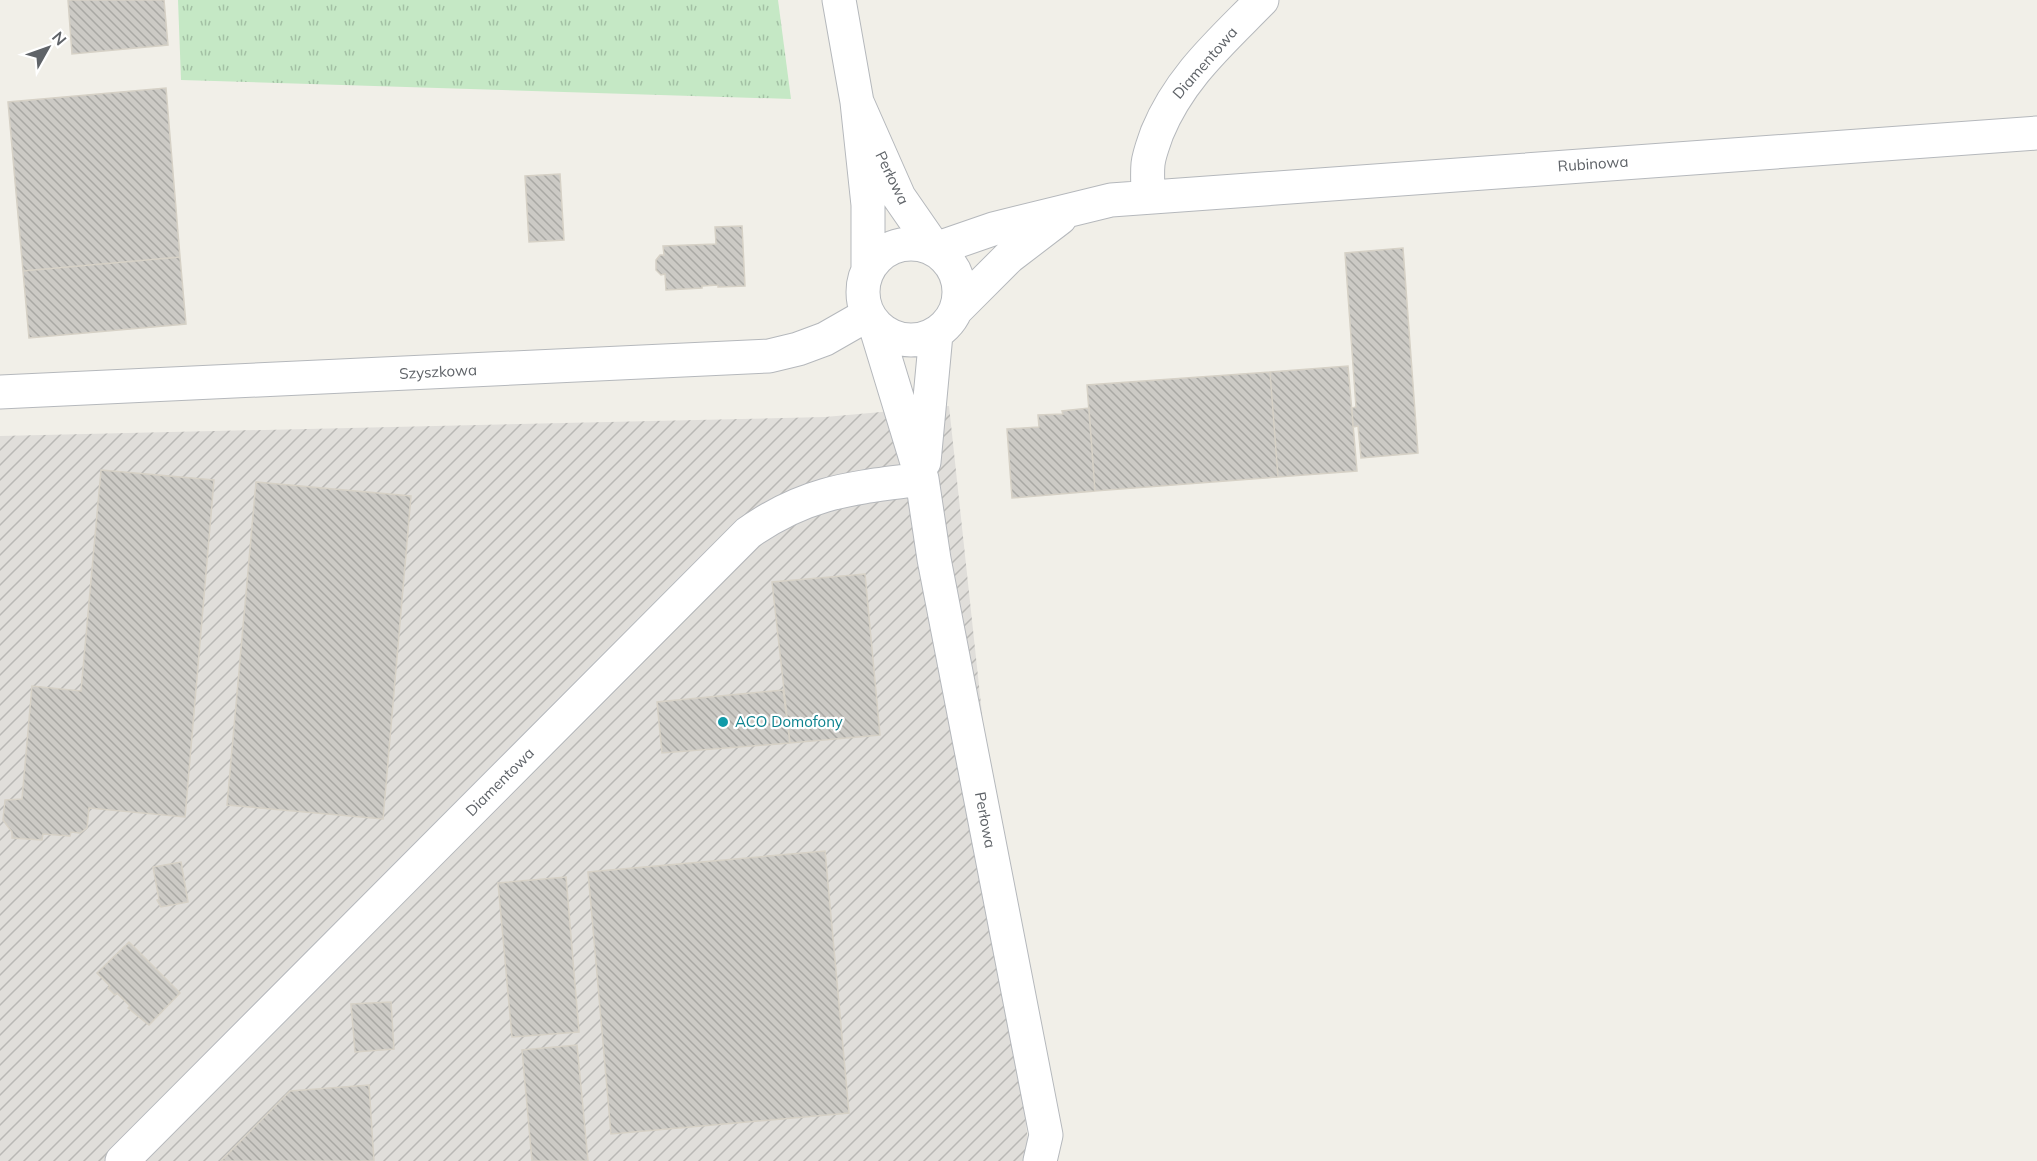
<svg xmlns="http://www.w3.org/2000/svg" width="2037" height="1161" viewBox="0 0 2037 1161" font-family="Mulish,sans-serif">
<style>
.industrial{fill:url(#industrial-furrows)}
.grass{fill:url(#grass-tufts)}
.building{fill:url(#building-back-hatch);stroke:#d6d1c6;stroke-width:1.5}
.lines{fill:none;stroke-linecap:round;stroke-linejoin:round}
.minor-casing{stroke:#b5b8bc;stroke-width:35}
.minor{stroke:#fff;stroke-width:33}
.culture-dot{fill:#0f9aa8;stroke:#fff;stroke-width:2}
.labels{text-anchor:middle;stroke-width:4.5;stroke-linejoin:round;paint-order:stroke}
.street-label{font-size:15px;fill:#5f6368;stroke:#fff}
.culture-label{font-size:15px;fill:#0d838f;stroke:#fff;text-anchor:start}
</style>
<defs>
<pattern id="industrial-furrows" width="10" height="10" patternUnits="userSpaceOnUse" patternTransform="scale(1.5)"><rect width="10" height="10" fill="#e0deda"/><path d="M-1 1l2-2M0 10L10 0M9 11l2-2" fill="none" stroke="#b9b8b5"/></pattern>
<pattern id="grass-tufts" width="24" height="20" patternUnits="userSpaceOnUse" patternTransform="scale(1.5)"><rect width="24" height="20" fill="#c5e8c5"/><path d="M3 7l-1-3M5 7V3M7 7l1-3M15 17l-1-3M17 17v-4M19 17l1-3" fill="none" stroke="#a3c0a4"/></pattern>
<pattern id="building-back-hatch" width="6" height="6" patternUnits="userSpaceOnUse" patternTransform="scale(1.5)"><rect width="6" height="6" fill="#cccac5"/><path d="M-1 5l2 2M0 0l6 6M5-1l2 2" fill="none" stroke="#a9a8a4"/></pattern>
</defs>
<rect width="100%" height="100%" fill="#f1efe8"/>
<path class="industrial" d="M 949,406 L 1030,1161 L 0,1161 L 0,436 L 825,417 Z"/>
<path class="grass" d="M 178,0 L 778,0 L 791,99 L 181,80 Z"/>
<path class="building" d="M 68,0 L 164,0 L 168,45 L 72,54 Z
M 166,88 L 180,257 L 23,271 L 8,102 Z
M 560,174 L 564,240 L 529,242 L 525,176 Z
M 742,226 L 745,286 L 718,287 L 718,285 L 702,286 L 702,288 L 666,290 L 665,274 L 661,275 L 656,270 L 656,260 L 660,255 L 664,255 L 663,246 L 716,244 L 715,227 Z
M 1403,248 L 1418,453 L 1361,458 L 1358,426 L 1353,427 L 1352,408 L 1356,407 L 1345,253 Z
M 180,257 L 186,324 L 29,338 L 23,271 Z
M 1348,366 L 1357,471 L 1278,477 L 1270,372 Z
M 1270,372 L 1278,477 L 1095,491 L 1087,385 Z
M 1089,408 L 1095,491 L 1012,498 L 1007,429 L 1039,427 L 1038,415 L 1063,414 L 1062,411 Z
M 101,470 L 214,480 L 185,817 L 89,808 L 87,828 L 80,833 L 71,832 L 70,836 L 43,834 L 42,840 L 12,838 L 12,832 L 3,820 L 5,800 L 22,799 L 32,686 L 81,691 Z
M 256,482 L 411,496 L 383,819 L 227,805 Z
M 865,574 L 880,735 L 790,743 L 772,582 Z
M 783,690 L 790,743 L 662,753 L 657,702 Z
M 825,851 L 849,1113 L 611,1134 L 588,872 Z
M 181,862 L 188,902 L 161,907 L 157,900 L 159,899 L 153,867 Z
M 566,877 L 579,1032 L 512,1037 L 498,883 Z
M 129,942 L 180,993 L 149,1025 L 128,1008 L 130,1006 L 117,993 L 115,995 L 108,988 L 110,986 L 97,973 Z
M 391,1002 L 394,1049 L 355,1052 L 351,1004 Z
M 577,1045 L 588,1161 L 532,1161 L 522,1050 Z
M 369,1085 L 374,1161 L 221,1161 L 290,1091 Z"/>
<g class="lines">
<g class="minor-casing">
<path id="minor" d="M 839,0 L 857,102 L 868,205 L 868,268
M 857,102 L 899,197 L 935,249 L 993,229 L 1111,200 L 2037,133
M 1148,196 C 1148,185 1147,174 1148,164 C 1149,154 1154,142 1157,133 C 1180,77 1221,42 1262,0
M863 292a48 48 0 1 1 96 0a48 48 0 1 1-96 0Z
M 957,309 L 1009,257 L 1060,218
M 876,328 L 922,479 L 934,559 L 1046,1135 L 1040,1161
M 0,392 L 769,356 L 798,349 L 825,339 L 867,315
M 924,462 L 936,334
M 122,1161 L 748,533 C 807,491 853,488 922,479"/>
</g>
<use href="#minor" class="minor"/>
</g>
<circle class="culture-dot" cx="723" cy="722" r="6"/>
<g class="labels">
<g class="street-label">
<text transform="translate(1205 63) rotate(-49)" y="5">Diamentowa</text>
<text transform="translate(1593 164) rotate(-4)" y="5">Rubinowa</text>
<text transform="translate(892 178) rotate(64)" y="5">Perłowa</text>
<text transform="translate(438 372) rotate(-3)" y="5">Szyszkowa</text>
<text transform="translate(500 782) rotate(-45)" y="5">Diamentowa</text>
<text transform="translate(985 820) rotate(79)" y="5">Perłowa</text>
</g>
<g class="culture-label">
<text x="735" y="727">ACO Domofony</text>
</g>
</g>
<g transform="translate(48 48) rotate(50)" stroke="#ffffff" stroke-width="4.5" paint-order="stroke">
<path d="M0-4.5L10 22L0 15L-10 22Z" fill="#5f6368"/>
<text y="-9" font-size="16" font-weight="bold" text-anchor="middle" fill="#5f6368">N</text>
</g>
</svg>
